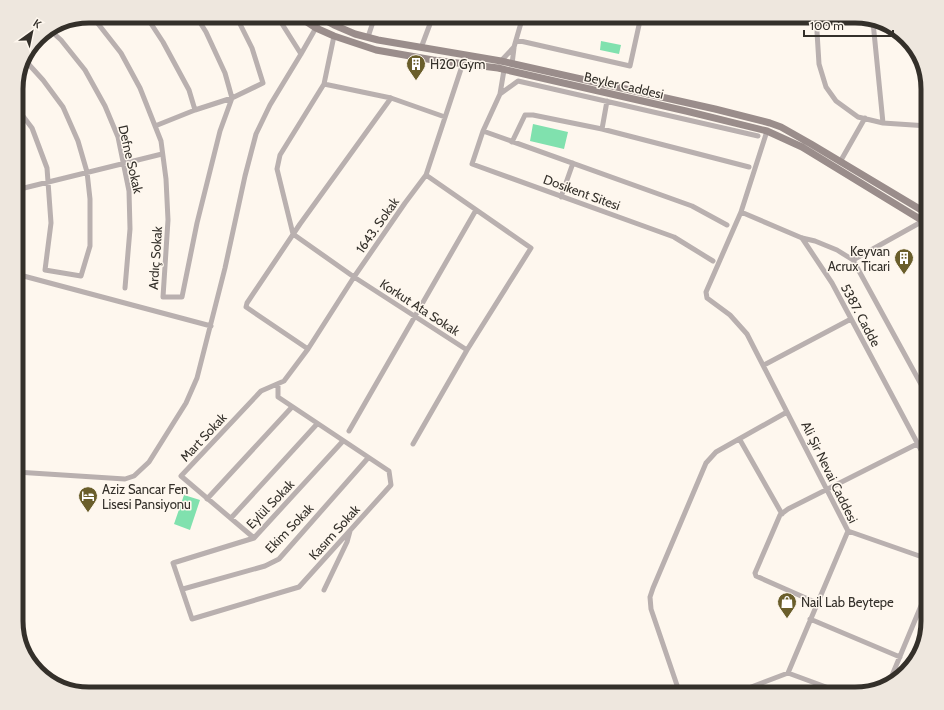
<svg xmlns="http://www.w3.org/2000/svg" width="944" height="710" viewBox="0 0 944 710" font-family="Cabin,sans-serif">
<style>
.green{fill:#80e1ae}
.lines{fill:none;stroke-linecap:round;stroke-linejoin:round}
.minor{stroke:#b9b0af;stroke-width:5}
.secondary{stroke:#9a8d8b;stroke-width:7}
.labels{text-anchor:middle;stroke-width:3;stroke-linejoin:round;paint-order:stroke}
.poi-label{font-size:13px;fill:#34302a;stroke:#fef7ee;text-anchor:start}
.street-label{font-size:13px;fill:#34302a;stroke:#fef7ee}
.rim{fill:none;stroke:#34302a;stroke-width:5}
</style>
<rect width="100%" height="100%" fill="#fef7ee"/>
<path class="green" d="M 601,41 L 621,45 L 619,54 L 600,50 Z
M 533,124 L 568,132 L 564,149 L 530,141 Z
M 184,495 L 200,500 L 190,530 L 174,524 Z"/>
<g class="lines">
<path class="minor" d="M 92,16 L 121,53 L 140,88 L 161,141 L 166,179 L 168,220 L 163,297 L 182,297 L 197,223 L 220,131 L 232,98 L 225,73 L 206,32 L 196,16
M 146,16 L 163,42 L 189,90 L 195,110
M 277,16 L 301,54
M 816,16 L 819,64 L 826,87 L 836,101 L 858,117 L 883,123 L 928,126
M 873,22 L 883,123
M 51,31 L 61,40 L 85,70 L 105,106 L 118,137 L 129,191 L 130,229 L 125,288
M 334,36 L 324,84 L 391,98 L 445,117
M 368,37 L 375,16
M 516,40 L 630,66 L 641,16
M 421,48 L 433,16
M 501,61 L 514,47 L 523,16
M 512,64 L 514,48
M 504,70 L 500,94 L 483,131 L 472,164 L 674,237 L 713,261
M 324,84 L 280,155 L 277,169 L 293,234 L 354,277 L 467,350 L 531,248 L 426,175
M 500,94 L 518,81 L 758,136
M 16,107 L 32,128 L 47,168 L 51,223 L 45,270 L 81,276 L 90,246 L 90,199 L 87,172 L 78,141 L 63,107 L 43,80 L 23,58
M 155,126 L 195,110 L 232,98 L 263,83 L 252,48 L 236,16
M 602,129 L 607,101
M 483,131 L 692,206 L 727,225
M 767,131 L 741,212 L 706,292 L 707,298 L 730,315 L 747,334 L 848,531 L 788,673
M 512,142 L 525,115 L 533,115 L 602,129 L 749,167
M 840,162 L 865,118
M 16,190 L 162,154
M 561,197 L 573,163
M 741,212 L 802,238 L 815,241 L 837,250 L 853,260
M 802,238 L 832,283 L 928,463
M 853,260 L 928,397
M 853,260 L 923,221
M 16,274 L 211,326
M 308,349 L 246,307 L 247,303 L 300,224 L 391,98
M 764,365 L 851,319
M 278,384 L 278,397 L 389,471 L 391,485 L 299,587 L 192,619 L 173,563 L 254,538 L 343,441
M 349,431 L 476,210
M 740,440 L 782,514
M 413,444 L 467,350
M 16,472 L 125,479 L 134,476 L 149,462 L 186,403 L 197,378 L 225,268 L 245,176 L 256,134 L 270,105 L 301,54 L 321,19
M 207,499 L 292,407
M 231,518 L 317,424
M 848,531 L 928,559
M 254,538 L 181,476 L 261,391 L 284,381 L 308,349 L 354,277 L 405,203 L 426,175 L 463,63
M 183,589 L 265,566 L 279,559 L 368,458
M 324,590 L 347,542 L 350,531
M 817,603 L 756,576 L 755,573 L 780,515 L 788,509 L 917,444
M 810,619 L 900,657
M 788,673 L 845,694
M 888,685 L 928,589
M 680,694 L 651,609 L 650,597 L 653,588 L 706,463 L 716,452 L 787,412
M 733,694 L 788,673"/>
<path class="secondary" d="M 298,16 L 316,28 L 334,36 L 376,50 L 433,60 L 498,68 L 686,111 L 767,131 L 802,147 L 928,224
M 317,16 L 334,25 L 355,34 L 378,40 L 501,61 L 715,109 L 770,123 L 781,127 L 811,144 L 928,214"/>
</g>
<defs>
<g id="building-pin" transform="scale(1)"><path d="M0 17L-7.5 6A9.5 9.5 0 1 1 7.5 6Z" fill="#6a5e2b" stroke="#fef7ee"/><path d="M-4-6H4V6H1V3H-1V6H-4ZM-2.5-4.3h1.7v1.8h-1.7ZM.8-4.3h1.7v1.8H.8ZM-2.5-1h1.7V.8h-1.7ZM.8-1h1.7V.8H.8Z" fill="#fff"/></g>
<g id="hotel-pin" transform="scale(1)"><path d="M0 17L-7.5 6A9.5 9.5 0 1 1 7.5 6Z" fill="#6a5e2b" stroke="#fef7ee"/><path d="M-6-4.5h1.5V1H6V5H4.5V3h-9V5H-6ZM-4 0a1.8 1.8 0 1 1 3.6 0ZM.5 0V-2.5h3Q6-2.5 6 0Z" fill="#fff"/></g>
<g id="shop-pin" transform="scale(1)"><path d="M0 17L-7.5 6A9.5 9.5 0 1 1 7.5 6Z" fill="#6a5e2b" stroke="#fef7ee"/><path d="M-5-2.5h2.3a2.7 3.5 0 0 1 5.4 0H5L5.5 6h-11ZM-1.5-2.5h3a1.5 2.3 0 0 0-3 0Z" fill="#fff"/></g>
</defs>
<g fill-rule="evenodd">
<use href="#building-pin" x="416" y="64"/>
<use href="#building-pin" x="904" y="258"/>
<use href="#hotel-pin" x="88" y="496"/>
<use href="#shop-pin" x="787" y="602"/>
</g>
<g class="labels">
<g class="poi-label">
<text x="430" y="69">H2O Gym</text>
<text x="890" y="256" text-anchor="end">Keyvan<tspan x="890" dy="15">Acrux Ticari</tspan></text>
<text x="102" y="494">Aziz Sancar Fen<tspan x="102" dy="15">Lisesi Pansiyonu</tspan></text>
<text x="801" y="607">Nail Lab Beytepe</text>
</g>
<g class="street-label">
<text transform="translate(624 85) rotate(13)" y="5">Beyler Caddesi</text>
<text transform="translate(131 159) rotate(77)" y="5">Defne Sokak</text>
<text transform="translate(582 192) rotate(20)" y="5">Dosikent Sitesi</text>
<text transform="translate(377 225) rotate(-55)" y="5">1643. Sokak</text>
<text transform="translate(155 258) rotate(-86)" y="5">Ardıç Sokak</text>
<text transform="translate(420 307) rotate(33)" y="5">Korkut Ata Sokak</text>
<text transform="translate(861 315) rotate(62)" y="5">5387. Cadde</text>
<text transform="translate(203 437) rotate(-47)" y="5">Mart Sokak</text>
<text transform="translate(830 472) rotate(64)" y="5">Ali Şir Nevai Caddesi</text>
<text transform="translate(270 504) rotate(-46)" y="5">Eylül Sokak</text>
<text transform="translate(289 528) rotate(-46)" y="5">Ekim Sokak</text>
<text transform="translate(334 532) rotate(-48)" y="5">Kasım Sokak</text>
</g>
</g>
<path d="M0 0H944V710H0ZM89 23H855A66 66 0 0 1 921 89V621A66 66 0 0 1 855 687H89A66 66 0 0 1 23 621V89A66 66 0 0 1 89 23Z" fill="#eee7de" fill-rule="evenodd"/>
<path class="rim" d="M89 23H855A66 66 0 0 1 921 89V621A66 66 0 0 1 855 687H89A66 66 0 0 1 23 621V89A66 66 0 0 1 89 23Z"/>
<g transform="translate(32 32) rotate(33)" stroke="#fef7ee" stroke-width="3" paint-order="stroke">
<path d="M0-3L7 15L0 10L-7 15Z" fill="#34302a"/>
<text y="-6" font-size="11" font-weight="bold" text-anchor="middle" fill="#34302a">K</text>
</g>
<path d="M804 30v6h89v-6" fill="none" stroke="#34302a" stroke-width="2"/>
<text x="810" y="30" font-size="12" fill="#34302a" stroke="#fef7ee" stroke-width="3" paint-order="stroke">100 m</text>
</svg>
